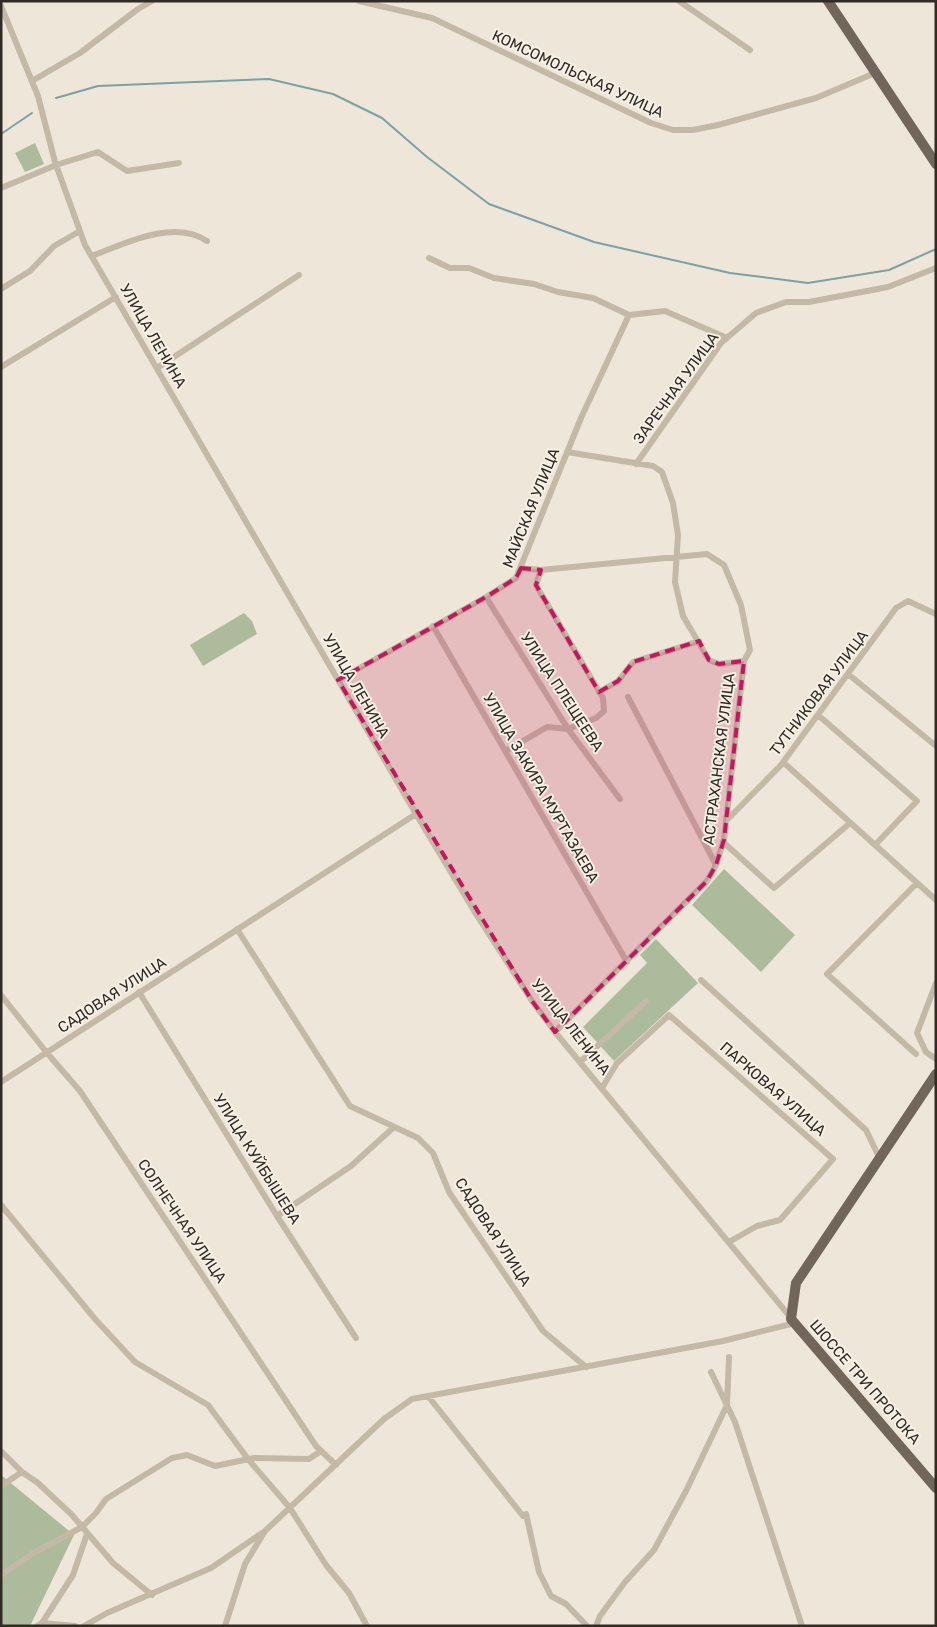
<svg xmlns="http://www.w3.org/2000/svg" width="937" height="1627" viewBox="0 0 937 1627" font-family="Rubik,sans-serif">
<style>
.green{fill:#acbb9b}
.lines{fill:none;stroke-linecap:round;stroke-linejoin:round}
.stream{stroke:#7ba0a7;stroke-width:2}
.street{stroke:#c4b8a7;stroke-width:6}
.primary{stroke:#726559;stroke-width:10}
.marked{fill:#c2185b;fill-opacity:0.2;stroke:#c2185b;stroke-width:4;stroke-dasharray:10 6;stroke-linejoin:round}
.labels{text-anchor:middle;stroke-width:4;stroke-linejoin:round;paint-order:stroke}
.street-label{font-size:15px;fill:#312b26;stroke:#f6f0e5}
</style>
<rect width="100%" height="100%" fill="#eee7d9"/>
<path class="green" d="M 35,143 L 44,164 L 25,172 L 15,153 Z
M 244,613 L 252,621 L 257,634 L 203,666 L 190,645 Z
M 724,869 L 795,935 L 761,972 L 692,905 Z
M 656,939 L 698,983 L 614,1061 L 583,1027 L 647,963 L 640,955 Z
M 1,1475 L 74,1535 L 30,1626 L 1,1626 Z"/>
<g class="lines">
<path class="stream" d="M 56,98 L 98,86 L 269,79 L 333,94 L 382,118 L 427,157 L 489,204 L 594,242 L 730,273 L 808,283 L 889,270 L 936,249
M 1,134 L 32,113"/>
<path class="street" d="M 359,1 L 432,18 L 651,123 L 673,130 L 693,130 L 718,125 L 816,98 L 875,73
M 679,1 L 750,50
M 1,6 L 38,96 L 55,162 L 85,245 L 416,814 L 476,914 L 532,1001 L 555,1032 L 791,1318
M 32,81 L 80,53 L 138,9 L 152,1
M 1,188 L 56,165 L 98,152 L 127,171 L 179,163
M 92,256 C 126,243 173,219 207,241
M 429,258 L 450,268 L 469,268 L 494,278 L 534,284 L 558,292 L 593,298 L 629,315 L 665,311 L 727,338
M 1,289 L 30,271 L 54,246 L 80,231
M 1,367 L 116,297
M 157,368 L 299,275
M 567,452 L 653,466 L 662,472 L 673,503 L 678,535 L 675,582 L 683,616 L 709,660 L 719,664 L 744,661
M 636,464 L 721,343 L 756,313 L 786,302 L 809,302 L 888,287 L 936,268
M 521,568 L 541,570 L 707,554 L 724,565 L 741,605 L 750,650 L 744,661 L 724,840 L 716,865 L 707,881 L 555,1032
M 486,597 L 568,729 L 620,799
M 433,626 L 627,962
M 848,674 L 936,746
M 338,680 L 486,597 L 516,578 L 581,418 L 629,315
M 599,692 L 618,681 L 633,662 L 699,641
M 628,697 L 716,865
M 818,715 L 917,801 L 875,845
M 506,751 L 547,727 L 568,729 L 596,718 L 604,711 L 603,698 L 536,585 L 541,570
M 783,762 L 936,900
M 726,821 L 781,765 L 896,608 L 908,601 L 936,614
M 723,842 L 774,888 L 850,823
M 237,929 L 350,1106 L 418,1138 L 433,1153 L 449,1192 L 543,1331 L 586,1367
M 701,980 L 866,1130 L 880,1159
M 936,983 L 917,1033 L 926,1052 L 936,1059
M 139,992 L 277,1216 L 356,1338
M 1,995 L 47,1053 L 80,1091 L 316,1446 L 336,1465
M 916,1054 L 827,974 L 917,883
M 580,1062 L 646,1001
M 1,1082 L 416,814
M 602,1088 L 617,1063 L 669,1015 L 833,1159 L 780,1220 L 757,1226 L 729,1242
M 1,1205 L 95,1319 L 135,1362 L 208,1405 L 248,1459 L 290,1508 L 326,1565 L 349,1593 L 367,1626
M 277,1216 L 351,1166 L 394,1127
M 711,1372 L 735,1422 L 802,1626
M 428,1396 L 523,1516
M 1,1451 L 22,1472 L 38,1483 L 72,1515 L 113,1563 L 152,1595
M 1,1486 L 22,1472
M 526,1514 L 539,1572 L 551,1596 L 566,1604 L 587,1626
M 1,1575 L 32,1554 L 82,1527 L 96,1513 L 106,1499 L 172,1458 L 187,1455 L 215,1466 L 254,1458 L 309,1459 L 321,1451
M 42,1623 L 73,1575 L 87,1534
M 37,1626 L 42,1623 L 75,1626
M 84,1626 L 107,1613 L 211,1568 L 262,1533
M 225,1626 L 245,1564 L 265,1531 L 384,1419 L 412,1399 L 723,1341 L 795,1323
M 596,1626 L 600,1616 L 625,1582 L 654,1550 L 686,1491 L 727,1405 L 729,1357"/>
<path class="primary" d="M 828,1 L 936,164
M 936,1074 L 796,1283 L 791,1319 L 936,1488"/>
</g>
<path class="marked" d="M 521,568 L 541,570 L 536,585 L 599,692 L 618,681 L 633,662 L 699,641 L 709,660 L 719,664 L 744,661 L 724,840 L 716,865 L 707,881 L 555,1032 L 532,1001 L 338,680 L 486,597 L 516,578 Z"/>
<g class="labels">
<g class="street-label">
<text transform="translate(578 74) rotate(25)" y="5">КОМСОМОЛЬСКАЯ УЛИЦА</text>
<text transform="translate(153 336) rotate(60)" y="5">УЛИЦА ЛЕНИНА</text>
<text transform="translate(676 388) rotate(-54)" y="5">ЗАРЕЧНАЯ УЛИЦА</text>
<text transform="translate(531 508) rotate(-68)" y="5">МАЙСКАЯ УЛИЦА</text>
<text transform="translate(356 686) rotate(60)" y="5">УЛИЦА ЛЕНИНА</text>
<text transform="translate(562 692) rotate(57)" y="5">УЛИЦА ПЛЕЩЕЕВА</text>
<text transform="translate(819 693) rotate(-53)" y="5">ТУТНИКОВАЯ УЛИЦА</text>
<text transform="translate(719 759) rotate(-83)" y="5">АСТРАХАНСКАЯ УЛИЦА</text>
<text transform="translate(541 788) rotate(60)" y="5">УЛИЦА ЗАКИРА МУРТАЗАЕВА</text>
<text transform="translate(112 995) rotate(-33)" y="5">САДОВАЯ УЛИЦА</text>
<text transform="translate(571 1027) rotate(52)" y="5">УЛИЦА ЛЕНИНА</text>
<text transform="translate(773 1089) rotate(41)" y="5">ПАРКОВАЯ УЛИЦА</text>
<text transform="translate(257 1159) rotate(58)" y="5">УЛИЦА КУЙБЫШЕВА</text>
<text transform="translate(182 1221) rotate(56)" y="5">СОЛНЕЧНАЯ УЛИЦА</text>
<text transform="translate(493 1232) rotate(57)" y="5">САДОВАЯ УЛИЦА</text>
<text transform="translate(865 1382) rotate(49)" y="5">ШОССЕ ТРИ ПРОТОКА</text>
</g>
</g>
<rect width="937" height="1627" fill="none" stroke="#312b26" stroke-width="5"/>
</svg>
